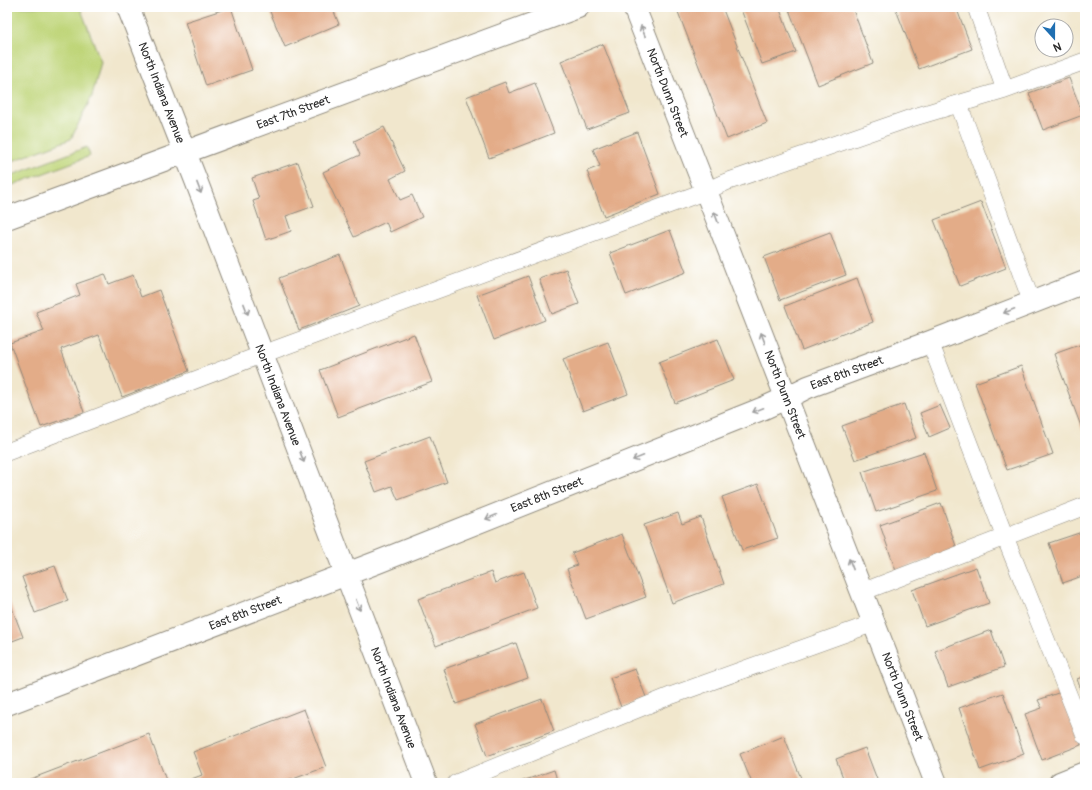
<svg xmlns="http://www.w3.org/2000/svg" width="1092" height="790" viewBox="0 0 1092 790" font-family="Pangolin,sans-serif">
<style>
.grass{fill:#bfd579;stroke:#758052}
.building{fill:#e3ac88}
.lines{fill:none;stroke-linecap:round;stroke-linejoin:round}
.lane-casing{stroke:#8e897c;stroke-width:18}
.street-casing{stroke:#8e897c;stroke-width:24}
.secondary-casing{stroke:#8e897c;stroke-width:24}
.lane{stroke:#fff;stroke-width:17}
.street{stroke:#fff;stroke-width:22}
.secondary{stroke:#fff;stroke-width:22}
.oneway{stroke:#a0a0a0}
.labels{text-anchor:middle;stroke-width:3;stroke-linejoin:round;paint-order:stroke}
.street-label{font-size:12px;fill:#2b2b2b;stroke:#fff}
</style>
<rect width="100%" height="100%" fill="#fff"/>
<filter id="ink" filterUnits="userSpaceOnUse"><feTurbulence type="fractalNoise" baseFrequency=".025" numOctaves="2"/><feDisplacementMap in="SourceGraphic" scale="8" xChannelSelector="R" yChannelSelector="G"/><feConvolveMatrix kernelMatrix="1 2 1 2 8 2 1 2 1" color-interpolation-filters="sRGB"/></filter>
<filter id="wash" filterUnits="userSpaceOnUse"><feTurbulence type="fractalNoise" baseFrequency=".012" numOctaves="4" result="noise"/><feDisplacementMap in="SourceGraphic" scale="16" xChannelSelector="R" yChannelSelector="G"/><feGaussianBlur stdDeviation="0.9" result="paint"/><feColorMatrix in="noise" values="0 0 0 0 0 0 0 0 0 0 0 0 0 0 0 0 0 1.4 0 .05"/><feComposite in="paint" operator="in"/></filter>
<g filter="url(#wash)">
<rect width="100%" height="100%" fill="#f1e7cd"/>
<path class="grass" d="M 7,7 L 80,7 L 101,62 L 92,96 L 71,139 L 7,163 Z
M 87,147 L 90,156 L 7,187 L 7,177 Z"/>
<g id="blocks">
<path class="building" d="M 231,7 L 252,70 L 206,86 L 185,22 Z
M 268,7 L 332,7 L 339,24 L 285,47 Z
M 690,7 L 722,7 L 767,123 L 727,139 L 678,12 Z
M 740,7 L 779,7 L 796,52 L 762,64 Z
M 788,7 L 852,7 L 873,63 L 818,85 Z
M 895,7 L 956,7 L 972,49 L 919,69 Z
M 603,44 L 630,113 L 587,129 L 561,61 Z
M 1069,78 L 1083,115 L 1043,130 L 1029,93 Z
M 505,82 L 509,93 L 535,83 L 554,133 L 489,158 L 466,97 Z
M 384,127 L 405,171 L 390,179 L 400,200 L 412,195 L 422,217 L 390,232 L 386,222 L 354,237 L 323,172 L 360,155 L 354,141 Z
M 637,132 L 660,194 L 604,216 L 587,171 L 600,166 L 593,149 Z
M 298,162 L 314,206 L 286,216 L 291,231 L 266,240 L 253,201 L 259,199 L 252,178 Z
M 981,202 L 1006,268 L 960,286 L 934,220 Z
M 670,230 L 686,272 L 626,295 L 610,253 Z
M 830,232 L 846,275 L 780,300 L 764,257 Z
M 340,255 L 359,306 L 299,330 L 279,278 Z
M 566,269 L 579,304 L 552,314 L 539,279 Z
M 105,274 L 109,284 L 133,275 L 141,297 L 159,290 L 189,371 L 122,397 L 99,335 L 61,349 L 84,412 L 41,427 L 10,343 L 44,331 L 36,312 L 80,295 L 76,284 Z
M 528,276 L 545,320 L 494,340 L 477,295 Z
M 857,278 L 873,322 L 802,350 L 785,306 Z
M 414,334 L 432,382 L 338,417 L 320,370 Z
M 718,339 L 734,380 L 675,403 L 659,362 Z
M 608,342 L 628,394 L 583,411 L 563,359 Z
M 1085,343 L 1085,437 L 1054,354 Z
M 1021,366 L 1053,454 L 1007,470 L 975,383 Z
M 904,404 L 916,438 L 855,460 L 842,426 Z
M 940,405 L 950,428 L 929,437 L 920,413 Z
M 430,436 L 447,482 L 398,500 L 392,486 L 376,492 L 364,461 Z
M 924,452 L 937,491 L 876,512 L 862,472 Z
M 758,484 L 778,538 L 742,550 L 722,497 Z
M 941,503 L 957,549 L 896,571 L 880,525 Z
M 678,513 L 682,524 L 701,517 L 724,584 L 672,603 L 644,525 Z
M 1085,531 L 1085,575 L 1063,583 L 1049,543 Z
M 622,534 L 646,597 L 586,619 L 567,569 L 577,565 L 572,553 Z
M 55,566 L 68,601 L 35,613 L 22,577 Z
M 976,567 L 989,603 L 925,626 L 912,590 Z
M 491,572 L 495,583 L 524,572 L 537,608 L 436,646 L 418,599 Z
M 7,595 L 23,637 L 7,643 Z
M 991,630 L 1004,667 L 948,687 L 935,651 Z
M 516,643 L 528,678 L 456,704 L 444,669 Z
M 635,669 L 646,697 L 621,707 L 610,678 Z
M 1085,676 L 1085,701 L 1077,679 Z
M 1061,692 L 1081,745 L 1042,760 L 1025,714 L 1042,708 L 1038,700 Z
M 1003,693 L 1024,754 L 980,770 L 959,708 Z
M 542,699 L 554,731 L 487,756 L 475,724 Z
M 304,709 L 326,767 L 282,783 L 181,783 L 202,775 L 193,752 Z
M 149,734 L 167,783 L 20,783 Z
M 784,736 L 803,783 L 752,783 L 740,754 Z
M 865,748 L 878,782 L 845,783 L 836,759 Z
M 554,770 L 558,783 L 517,783 Z"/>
</g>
</g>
<g filter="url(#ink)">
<use href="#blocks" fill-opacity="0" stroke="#8e897c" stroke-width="1"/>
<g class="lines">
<g class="lane-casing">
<path id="lane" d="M 976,7 L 1005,90
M 959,105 L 1032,303
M 930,342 L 1005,537 L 1085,736
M 7,452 L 263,354 L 706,191 L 726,182 L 911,118 L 1005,90 L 1085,61
M 862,592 L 1085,506
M 456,783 L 670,696 L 874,623"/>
</g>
<g class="street-casing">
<g id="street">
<path id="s1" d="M 7,704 L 378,562 L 764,408 L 786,398 L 808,387 L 930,342 L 1085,282"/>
<path d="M 1060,783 L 1085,773"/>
</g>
</g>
<g class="secondary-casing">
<g id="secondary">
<path id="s2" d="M 128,7 L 195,178 L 426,783"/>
<path id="s3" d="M 634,7 L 706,191 L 936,783"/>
<path id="s4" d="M 7,218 L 578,7"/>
</g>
</g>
<use href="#lane" class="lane"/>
<use href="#street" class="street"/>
<use href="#secondary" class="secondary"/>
</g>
<defs><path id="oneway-shaft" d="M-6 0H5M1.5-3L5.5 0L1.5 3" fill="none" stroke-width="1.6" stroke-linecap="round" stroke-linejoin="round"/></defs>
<g class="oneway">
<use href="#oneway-shaft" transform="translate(643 31) rotate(-111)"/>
<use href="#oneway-shaft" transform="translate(199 188) rotate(69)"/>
<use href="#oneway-shaft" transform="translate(716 217) rotate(-111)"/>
<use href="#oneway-shaft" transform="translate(246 309) rotate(69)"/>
<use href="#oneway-shaft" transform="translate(1009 311) rotate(159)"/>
<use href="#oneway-shaft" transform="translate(763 338) rotate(-111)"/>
<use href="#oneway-shaft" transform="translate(758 410) rotate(158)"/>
<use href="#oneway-shaft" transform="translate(302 457) rotate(69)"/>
<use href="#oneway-shaft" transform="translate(638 458) rotate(158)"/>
<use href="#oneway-shaft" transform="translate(491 517) rotate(158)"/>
<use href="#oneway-shaft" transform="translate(851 564) rotate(-111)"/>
<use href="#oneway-shaft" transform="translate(358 605) rotate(69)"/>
</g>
</g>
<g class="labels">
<g class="street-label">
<text dy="4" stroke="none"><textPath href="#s2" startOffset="92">North Indiana Avenue</textPath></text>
<text dy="4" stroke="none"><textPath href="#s3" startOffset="92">North Dunn Street</textPath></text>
<text dy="4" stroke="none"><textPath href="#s4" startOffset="305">East 7th Street</textPath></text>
<text dy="4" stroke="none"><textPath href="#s1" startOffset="903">East 8th Street</textPath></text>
<text dy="4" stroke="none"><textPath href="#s2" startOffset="416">North Indiana Avenue</textPath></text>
<text dy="4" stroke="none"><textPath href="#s3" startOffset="416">North Dunn Street</textPath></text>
<text dy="4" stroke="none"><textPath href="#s1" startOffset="579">East 8th Street</textPath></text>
<text dy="4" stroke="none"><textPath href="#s1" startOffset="255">East 8th Street</textPath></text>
<text dy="4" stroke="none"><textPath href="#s2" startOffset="740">North Indiana Avenue</textPath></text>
<text dy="4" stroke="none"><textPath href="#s3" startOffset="740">North Dunn Street</textPath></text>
</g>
</g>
<rect width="1092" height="790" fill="none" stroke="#fff" stroke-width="24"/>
<g transform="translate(1054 38) rotate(159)"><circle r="19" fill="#ffffff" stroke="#aaaaaa"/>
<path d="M0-3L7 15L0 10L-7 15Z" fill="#1f6fb2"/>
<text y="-6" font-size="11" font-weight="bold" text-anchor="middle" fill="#2b2b2b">N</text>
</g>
</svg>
